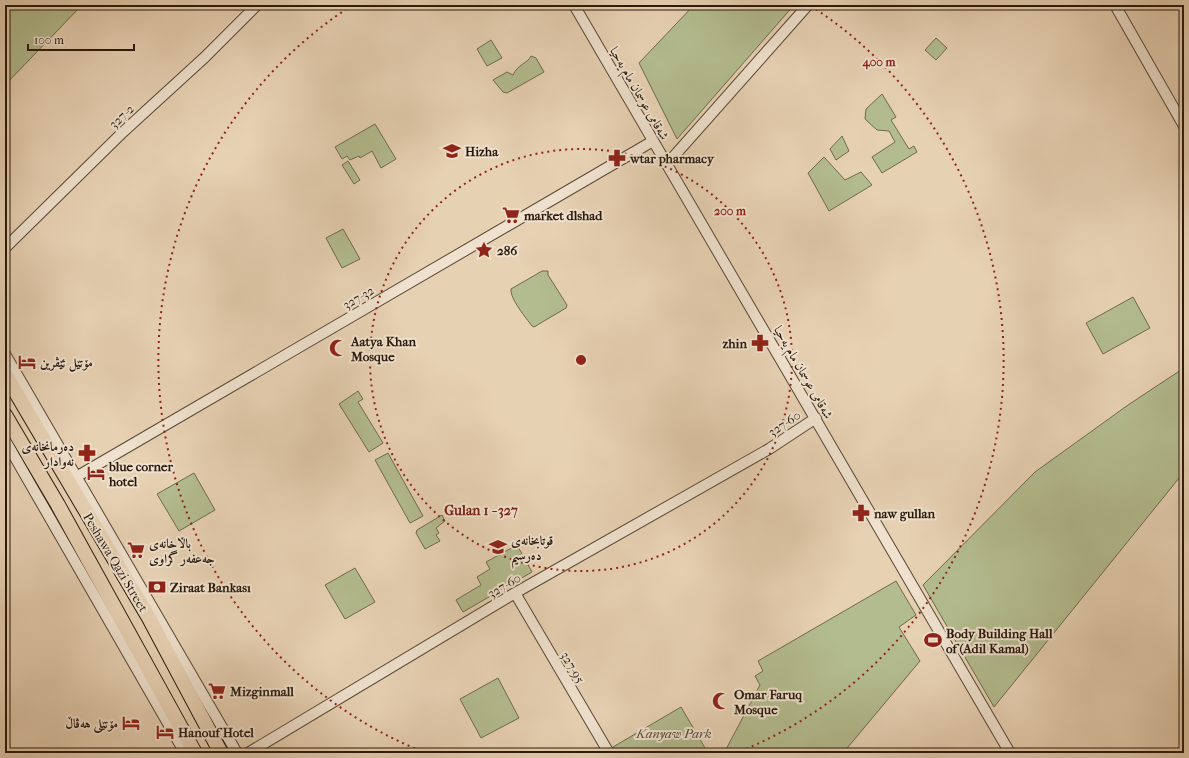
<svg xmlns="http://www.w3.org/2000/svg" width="1189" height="758" viewBox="0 0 1189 758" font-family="'IM FELL French Canon',Amiri,serif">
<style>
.green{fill:#b3bc8f;stroke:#6e6a4d}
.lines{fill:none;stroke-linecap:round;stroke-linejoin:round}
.minor-casing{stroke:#594735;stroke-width:12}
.highway-casing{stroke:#2a190b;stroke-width:16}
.minor{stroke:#efe1ce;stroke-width:10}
.highway{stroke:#e7d1b3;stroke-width:14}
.ring{fill:none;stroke:#8f2418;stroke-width:2;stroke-dasharray:2 4}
.labels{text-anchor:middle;stroke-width:4;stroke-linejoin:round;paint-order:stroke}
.street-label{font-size:13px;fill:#2a190b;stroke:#efe1ce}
.poi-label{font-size:13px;font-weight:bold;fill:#2a190b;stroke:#efe1ce;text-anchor:start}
.park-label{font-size:13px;font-style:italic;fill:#534a33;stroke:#efe1ce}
.neighbourhood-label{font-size:14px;font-weight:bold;fill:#7a1f14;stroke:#efe1ce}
.centre{fill:#8f2418;stroke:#efe1ce;stroke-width:2}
.ring-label{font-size:12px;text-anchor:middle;font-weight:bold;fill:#8f2418;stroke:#efe1ce;stroke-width:4;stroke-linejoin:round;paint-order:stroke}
</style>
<rect width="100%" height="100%" fill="#e7d1b3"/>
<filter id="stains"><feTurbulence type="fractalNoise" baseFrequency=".005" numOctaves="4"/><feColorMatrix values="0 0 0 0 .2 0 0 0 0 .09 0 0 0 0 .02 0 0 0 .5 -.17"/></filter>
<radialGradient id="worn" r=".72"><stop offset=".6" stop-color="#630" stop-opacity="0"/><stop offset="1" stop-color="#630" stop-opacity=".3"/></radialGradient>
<path class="green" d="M 5,5 L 82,5 L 5,85 Z
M 694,5 L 794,5 L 677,139 L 639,63 Z
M 936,38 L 947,48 L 936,60 L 925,50 Z
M 491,40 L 502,58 L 487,66 L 477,49 Z
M 531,56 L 536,58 L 544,72 L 507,93 L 503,92 L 493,80 L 507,72 L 513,75 C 518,64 527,64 531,56 Z
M 882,94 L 896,117 L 891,120 L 909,149 L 914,146 L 917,152 L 882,173 L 872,157 L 895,142 L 889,131 L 877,130 L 865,119 L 866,109 Z
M 375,124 L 396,159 L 381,168 L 372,151 L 360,158 L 359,156 L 350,160 L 347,156 L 342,159 L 335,147 Z
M 842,136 L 849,151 L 836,160 L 830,149 Z
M 824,157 L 845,180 L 861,172 L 872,185 L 829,211 L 808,173 Z
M 348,161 L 360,180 L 354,184 L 342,165 Z
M 343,229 L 360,259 L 342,268 L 326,238 Z
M 542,271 L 548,271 L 548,275 L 567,305 L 566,308 L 534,327 L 532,326 C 526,318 510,299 511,289 Z
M 1133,297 L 1150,328 L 1103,354 L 1086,323 Z
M 1184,368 L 1184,472 L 994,707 L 923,585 L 1035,472 L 1128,405 Z
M 358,391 L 363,399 L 358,402 L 383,443 L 369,452 L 339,404 Z
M 388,453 L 423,516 L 410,523 L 375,460 Z
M 194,473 L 215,510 L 179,531 L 157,494 Z
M 442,515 L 445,521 L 436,528 L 439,533 L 436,535 L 440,541 L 425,549 L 416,533 L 417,530 Z
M 517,545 L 532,572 L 463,612 L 456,600 L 481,585 L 477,577 L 490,569 L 486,562 Z
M 355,568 L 375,602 L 345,619 L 325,585 Z
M 896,581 L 916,615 L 899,627 L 920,661 L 843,753 L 724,753 L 760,685 L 755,676 L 763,671 L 758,661 Z
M 498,678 L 519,718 L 481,738 L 460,699 Z
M 681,707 L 708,753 L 616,753 L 613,747 Z"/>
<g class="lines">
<g class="minor-casing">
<path id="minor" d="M 574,5 L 1010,753
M 1115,5 L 1184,126
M 667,164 L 808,5
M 5,248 L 123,132 L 205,57 L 257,5
M 5,354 L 237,753
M 5,440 L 185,753
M 76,477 L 653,141
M 515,593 L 609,753
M 248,753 L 515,593 L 769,449 L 816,418"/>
</g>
<g class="highway-casing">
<path id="highway" d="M 5,374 L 149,618 L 221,753
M 5,415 L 58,505 L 195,753"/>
</g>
<use href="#minor" class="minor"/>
<use href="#highway" class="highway"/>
</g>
<g class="ring">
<circle cx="581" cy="360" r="211"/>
<path d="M426 753A422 422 0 0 1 351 6M811 6A422 422 0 0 1 736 753"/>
</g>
<defs>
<g id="school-bare" transform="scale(1.38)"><path d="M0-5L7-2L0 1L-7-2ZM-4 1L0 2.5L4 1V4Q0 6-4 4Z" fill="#8f2418" stroke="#efe1ce" stroke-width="2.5" paint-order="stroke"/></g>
<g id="pharmacy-bare" transform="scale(1.38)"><path d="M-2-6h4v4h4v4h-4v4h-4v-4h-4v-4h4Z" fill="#8f2418" stroke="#efe1ce" stroke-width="2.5" paint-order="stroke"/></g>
<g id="supermarket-bare" transform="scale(1.38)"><path d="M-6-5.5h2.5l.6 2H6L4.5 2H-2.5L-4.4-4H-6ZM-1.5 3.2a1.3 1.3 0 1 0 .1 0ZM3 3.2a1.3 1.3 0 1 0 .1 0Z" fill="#8f2418" stroke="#efe1ce" stroke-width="2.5" paint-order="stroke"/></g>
<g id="sight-bare" transform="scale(1.38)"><path d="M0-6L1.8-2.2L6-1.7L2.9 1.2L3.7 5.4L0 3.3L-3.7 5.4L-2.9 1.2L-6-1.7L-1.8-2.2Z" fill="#8f2418" stroke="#efe1ce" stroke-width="2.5" paint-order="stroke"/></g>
<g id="mosque-bare" transform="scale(1.38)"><path d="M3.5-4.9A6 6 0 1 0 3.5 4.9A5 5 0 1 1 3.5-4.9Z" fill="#8f2418" stroke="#efe1ce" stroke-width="2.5" paint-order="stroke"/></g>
<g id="hotel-bare" transform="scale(1.38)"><path d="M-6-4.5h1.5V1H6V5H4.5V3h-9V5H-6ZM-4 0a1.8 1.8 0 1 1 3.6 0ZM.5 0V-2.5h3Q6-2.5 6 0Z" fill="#8f2418" stroke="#efe1ce" stroke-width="2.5" paint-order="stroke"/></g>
<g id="bank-bare" transform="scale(1.38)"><path d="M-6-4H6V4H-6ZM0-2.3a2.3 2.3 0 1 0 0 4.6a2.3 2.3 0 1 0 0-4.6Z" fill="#8f2418" stroke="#efe1ce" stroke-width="2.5" paint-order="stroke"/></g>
<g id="stadium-bare" transform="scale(1.38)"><path d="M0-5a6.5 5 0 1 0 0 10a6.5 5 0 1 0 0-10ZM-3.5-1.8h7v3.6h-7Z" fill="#8f2418" stroke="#efe1ce" stroke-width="2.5" paint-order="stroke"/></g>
</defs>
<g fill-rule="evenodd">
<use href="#school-bare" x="452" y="151"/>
<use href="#pharmacy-bare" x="617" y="158"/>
<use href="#supermarket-bare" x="511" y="215"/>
<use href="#sight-bare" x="484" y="250"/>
<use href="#pharmacy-bare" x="760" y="343"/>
<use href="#mosque-bare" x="338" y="348"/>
<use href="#hotel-bare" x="27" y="362"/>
<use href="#pharmacy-bare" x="87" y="453"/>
<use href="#hotel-bare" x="96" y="473"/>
<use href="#pharmacy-bare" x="861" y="513"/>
<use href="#school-bare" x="498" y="547"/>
<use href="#supermarket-bare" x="136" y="550"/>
<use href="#bank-bare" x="157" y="587"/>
<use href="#stadium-bare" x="933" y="640"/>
<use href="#supermarket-bare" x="217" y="691"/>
<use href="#mosque-bare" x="721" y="701"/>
<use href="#hotel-bare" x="131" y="723"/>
<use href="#hotel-bare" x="165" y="732"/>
</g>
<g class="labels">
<g class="street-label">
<text transform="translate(640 93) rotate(60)" y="5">شەقامی عوسمان مام یەحیا</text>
<text transform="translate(121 116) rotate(-43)" y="5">327-2</text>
<text transform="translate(358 297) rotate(-30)" y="5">327-32</text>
<text transform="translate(804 372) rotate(60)" y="5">شەقامی عوسمان مام یەحیا</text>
<text transform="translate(784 423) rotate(-33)" y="5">327-60</text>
<text transform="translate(116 562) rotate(59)" y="5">Peshawa Qazi Street</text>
<text transform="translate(504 585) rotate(-30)" y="5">327-60</text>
<text transform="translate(573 667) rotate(60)" y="5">327-95</text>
</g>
<g class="poi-label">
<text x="465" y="156">Hizha</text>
<text x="630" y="163">wtar pharmacy</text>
<text x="524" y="220">market dlshad</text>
<text x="497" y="255">286</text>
<text x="351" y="346">Aatya Khan<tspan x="351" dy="15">Mosque</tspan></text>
<text x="747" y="348" text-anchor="end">zhin</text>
<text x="40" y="367">مۆتێل ئێڤرین</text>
<text x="74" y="451" text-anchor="end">دەرمانخانەی<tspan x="74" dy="15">نەوادار</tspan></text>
<text x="109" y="471">blue corner<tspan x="109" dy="15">hotel</tspan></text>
<text x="874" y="518">naw gullan</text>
<text x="511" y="545">قوتابخانەی<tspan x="511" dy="15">دەرسیم</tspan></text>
<text x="149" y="548">باڵاخانەی<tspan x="149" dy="15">جەعفەر گراوی</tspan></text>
<text x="170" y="592">Ziraat Bankası</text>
<text x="946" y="638">Body Building Hall<tspan x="946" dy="15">of (Adil Kamal)</tspan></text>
<text x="230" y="696">Mizginmall</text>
<text x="734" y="699">Omar Faruq<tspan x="734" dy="15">Mosque</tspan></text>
<text x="118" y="728" text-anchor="end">مۆتێلی هەڤاڵ</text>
<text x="178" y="737">Hanouf Hotel</text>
</g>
<g class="park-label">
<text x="674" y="738">Kanyaw Park</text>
</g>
<g class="neighbourhood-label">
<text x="481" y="515">Gulan 1 - 327</text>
</g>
</g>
<circle cx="581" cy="360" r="6" class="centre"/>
<g class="ring-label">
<text x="879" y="66">400 m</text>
<text x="730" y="215">200 m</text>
</g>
<rect width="1189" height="758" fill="none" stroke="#e7d1b3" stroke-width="20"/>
<rect x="6" y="6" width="1177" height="746" fill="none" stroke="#2a190b" stroke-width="2"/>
<rect x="10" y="10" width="1169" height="738" fill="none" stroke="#2a190b"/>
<path d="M28 44v6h106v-6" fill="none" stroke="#2a190b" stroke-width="2"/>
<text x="34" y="44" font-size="12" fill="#2a190b" stroke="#efe1ce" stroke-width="3" paint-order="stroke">100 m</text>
<rect width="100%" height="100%" filter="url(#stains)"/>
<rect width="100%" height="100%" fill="url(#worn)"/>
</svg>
